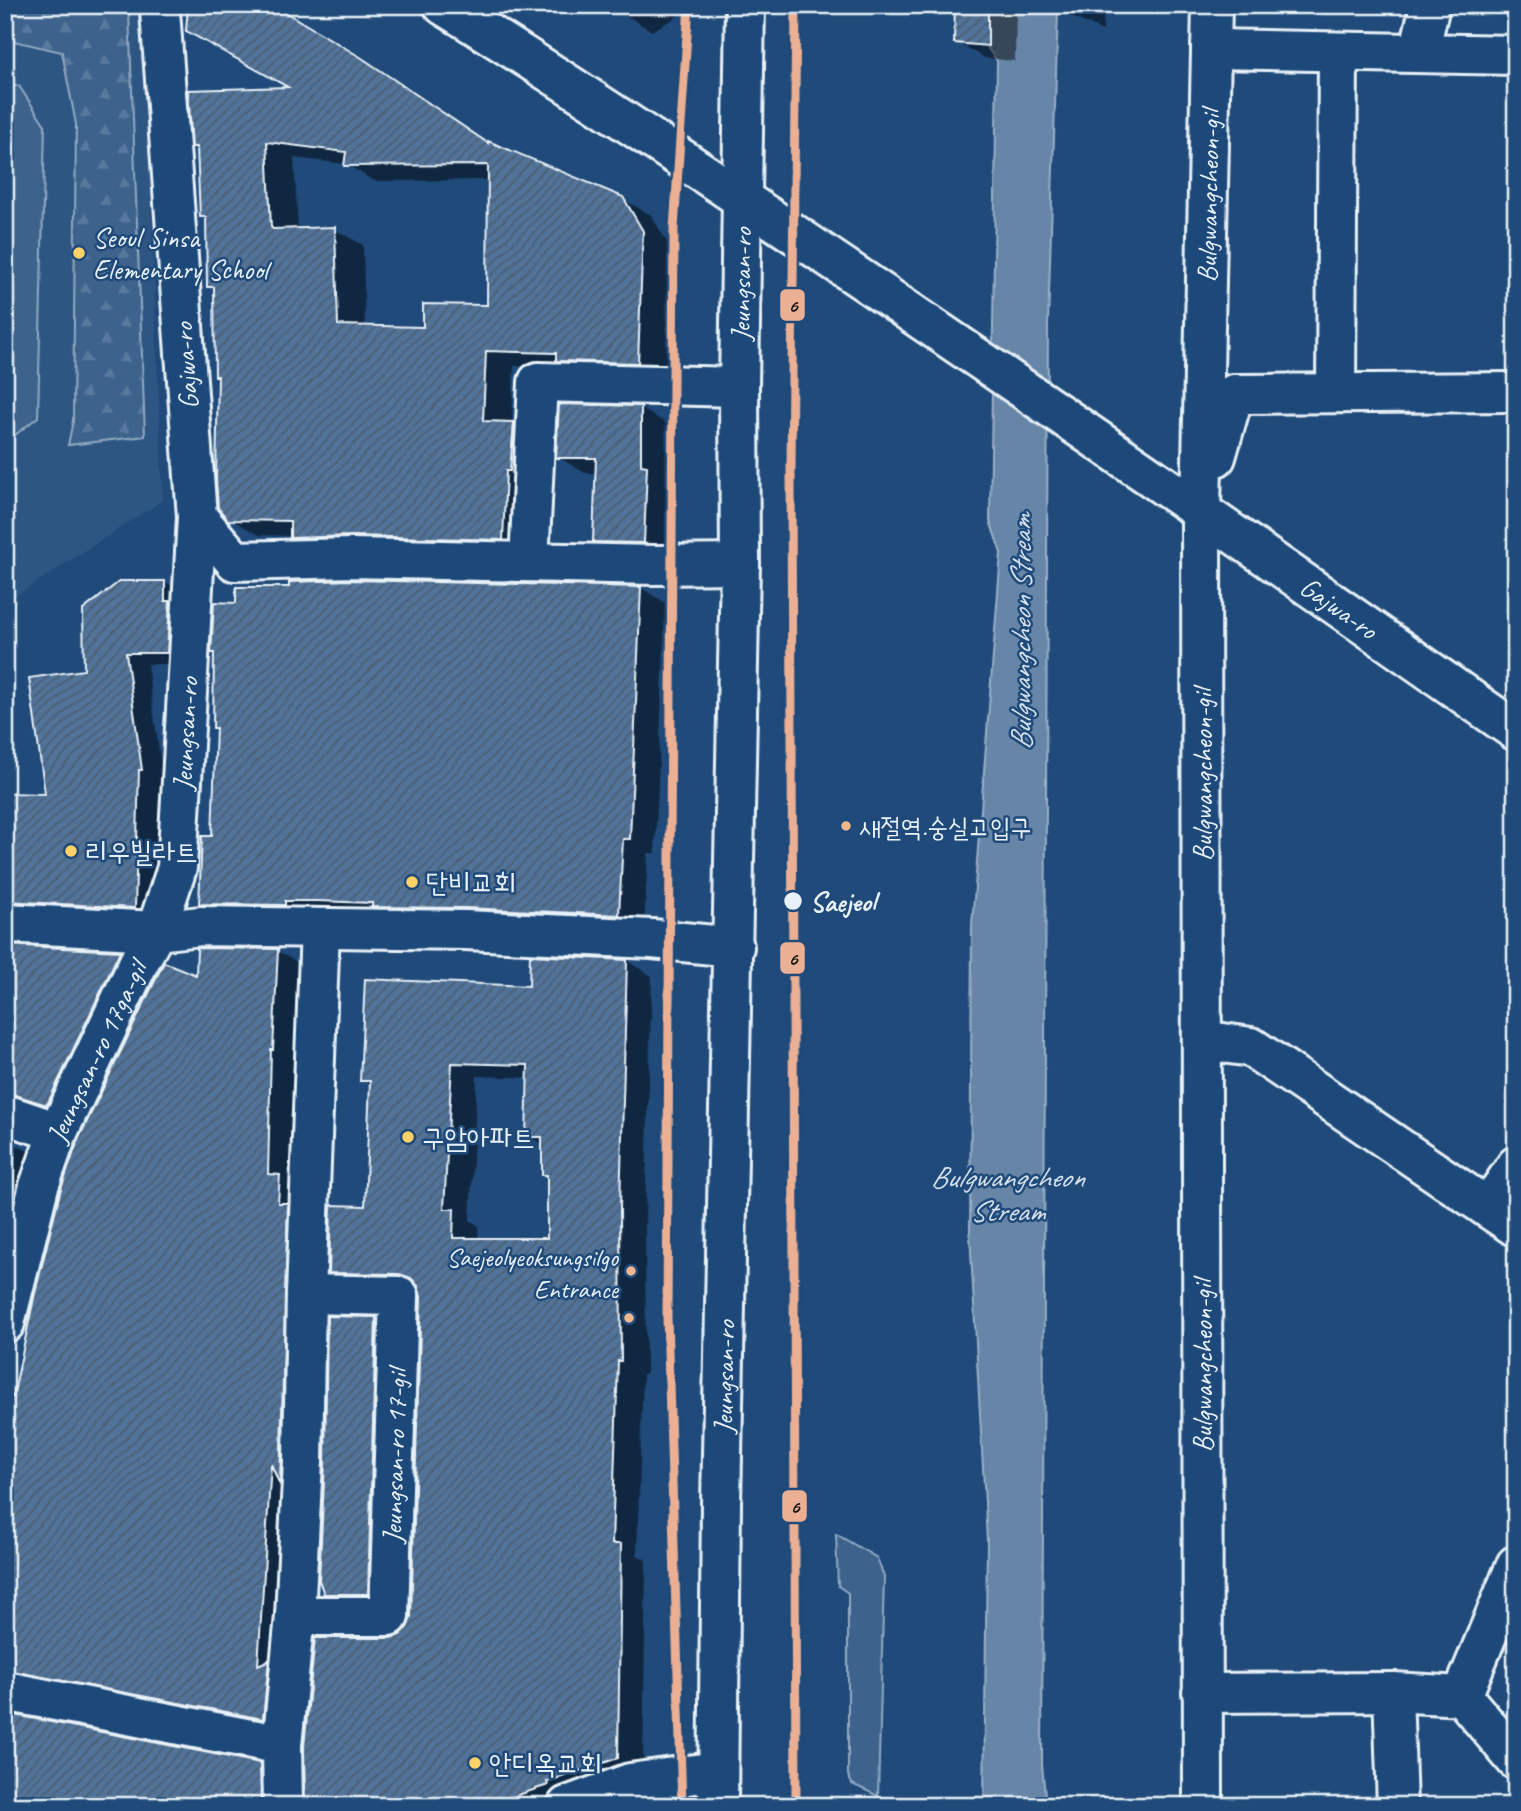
<svg xmlns="http://www.w3.org/2000/svg" width="1521" height="1811" viewBox="0 0 1521 1811" font-family="Caveat,'Poor Story',sans-serif">
<style>
.built{fill:#2e5683}
.green{fill:#3c628c;stroke:#92aac2;stroke-width:2}
.forest{fill:url(#forest-firs);stroke:#92aac2;stroke-width:2}
.water{fill:#6685a7;stroke:#9ab0c7;stroke-width:2}
.shadow{fill:#0007;fill-rule:evenodd}
.building{fill:url(#building-hatch);stroke:#e8f1f8;stroke-width:2;fill-rule:evenodd}
.lines{fill:none;stroke-linecap:round;stroke-linejoin:round}
.minor-casing{stroke:#e8f1f8;stroke-width:44}
.major-casing{stroke:#e8f1f8;stroke-width:44}
.minor{stroke:#1f4a7a;stroke-width:38}
.major{stroke:#1f4a7a;stroke-width:38}
.metro-1-casing{stroke:#1f4a7a;stroke-width:14}
.metro-1{stroke:#ebaf94;stroke-width:9}
.poi-dot{fill:#ffd166;stroke:#1f4a7a;stroke-width:2.5}
.bus-dot{fill:#f1b78d;stroke:#1f4a7a;stroke-width:2.5}
.stop-dot{fill:#e8f1f8;stroke:#1f4a7a;stroke-width:2.5}
.labels{text-anchor:middle;stroke-width:5;stroke-linejoin:round;paint-order:stroke}
.bus-label{font-size:26px;fill:#e8f1f8;stroke:#1f4a7a;text-anchor:start}
.street-label{font-size:28px;fill:#e8f1f8;stroke:#1f4a7a}
.poi-label{font-size:28px;fill:#e8f1f8;stroke:#1f4a7a;text-anchor:start}
.stop-label{font-size:28px;font-weight:bold;fill:#e8f1f8;stroke:#1f4a7a;text-anchor:start}
.water-label{font-size:30px;font-style:italic;fill:#d4e1ec;stroke:#1f4a7a}
.line-badge{stroke:#1f4a7a;stroke-width:2.5}
.pale-badge-label{font-size:19px;text-anchor:middle;font-weight:bold;fill:#111}
</style>
<defs>
<pattern id="forest-firs" width="22" height="20" patternUnits="userSpaceOnUse" patternTransform="scale(1.75)"><rect width="22" height="20" fill="#3c628c"/><path d="M5 1l3.5 6h-7zM16 11l3.5 6h-7z" fill="#58799d"/></pattern>
<pattern id="building-hatch" width="6" height="6" patternUnits="userSpaceOnUse" patternTransform="scale(1.75)"><rect width="6" height="6" fill="#517399"/><path d="M-1 1l2-2M0 6l6-6M5 7l2-2" fill="none" stroke="#4c5e72"/></pattern>
</defs>
<rect width="100%" height="100%" fill="#1f4a7a"/>
<filter id="ink" filterUnits="userSpaceOnUse"><feTurbulence type="fractalNoise" baseFrequency=".0143" numOctaves="2"/><feDisplacementMap in="SourceGraphic" scale="14" xChannelSelector="R" yChannelSelector="G"/><feConvolveMatrix kernelMatrix="1 2 1 2 8 2 1 2 1" color-interpolation-filters="sRGB"/></filter>
<g filter="url(#ink)">
<path class="built" d="M 5,5 L 143,7 L 163,500 L 5,603 Z"/>
<path class="green" d="M 5,86 L 19,86 L 45,125 L 38,417 L 5,443 Z
M 836,1534 L 877,1558 L 884,1577 L 878,1796 L 852,1784 L 848,1775 L 848,1593 L 838,1586 Z"/>
<path class="forest" d="M 5,8 L 101,9 L 129,12 L 145,436 L 68,445 L 73,421 L 76,124 L 62,52 L 5,39 Z"/>
<path class="water" d="M 988,5 L 1053,5 L 1053,8 L 1058,11 L 1048,325 L 1042,1764 L 1046,1806 L 984,1806 L 987,1540 L 970,1234 L 972,925 L 1001,553 L 990,521 L 997,61 L 988,49 Z"/>
<path class="shadow" d="M 273,5 L 390,76 L 491,144 L 622,199 L 651,215 L 671,249 L 666,378 L 571,368 L 514,366 L 512,424 L 542,440 L 531,555 L 320,553 L 292,536 L 259,535 L 230,519 L 216,290 L 209,286 L 207,219 L 202,216 L 198,149 L 194,146 L 293,88 ZM 294,158 L 346,164 L 374,181 L 490,180 L 489,306 L 424,329 L 365,327 L 363,245 L 334,229 L 298,230 Z
M 609,5 L 692,5 L 692,8 L 652,31 Z
M 956,5 L 1016,5 L 1015,61 L 985,58 L 956,42 Z
M 1055,5 L 1104,5 L 1103,31 L 1074,18 Z
M 640,408 L 668,424 L 668,480 L 674,483 L 671,558 L 622,557 L 594,541 L 597,473 L 585,473 L 558,457 Z
M 165,582 L 186,595 L 189,664 L 147,664 L 163,781 L 160,782 L 156,919 L 5,917 L 5,795 L 47,796 L 86,672 Z
M 641,588 L 666,603 L 655,853 L 648,853 L 644,929 L 226,918 L 201,903 L 213,838 Z
M 5,947 L 120,953 L 144,967 L 72,1118 L 46,1109 L 116,963 L 112,963 L 43,1108 L 9,1135 L 13,1143 L 33,1154 L 5,1266 Z
M 277,951 L 302,965 L 288,1732 L 8,1703 L 10,1715 L 260,1765 L 285,1779 L 286,1806 L 5,1806 L 5,1450 L 197,977 Z
M 627,961 L 652,976 L 645,1222 L 646,1374 L 643,1374 L 637,1555 L 646,1560 L 643,1772 L 554,1806 L 307,1806 L 390,1640 L 401,1636 L 409,1629 L 413,1617 L 423,1297 L 421,1288 L 356,1286 L 330,1272 L 366,1208 L 372,1085 L 362,1080 L 530,987 ZM 477,1076 L 530,1078 L 528,1136 L 544,1145 L 543,1174 L 549,1177 L 549,1240 L 478,1240 L 479,1226 L 470,1220 Z
M 329,1318 L 376,1319 L 395,1330 L 387,1604 L 345,1604 L 326,1593 Z"/>
<path class="building" d="M 188,5 L 273,5 L 362,58 L 488,143 L 488,141 L 623,197 L 643,231 L 638,363 L 556,361 L 556,353 L 486,351 L 483,421 L 514,422 L 510,471 L 506,471 L 503,540 L 353,536 L 290,538 L 290,521 L 228,520 L 218,508 L 216,480 L 218,376 L 215,376 L 214,287 L 207,287 L 206,217 L 200,217 L 197,147 L 192,147 L 188,90 L 288,87 L 186,31 ZM 267,142 L 346,152 L 344,166 L 488,165 L 487,305 L 423,304 L 423,327 L 338,325 L 335,227 L 273,229 L 271,227 Z
M 955,5 L 988,5 L 988,46 L 954,43 Z
M 559,404 L 641,406 L 641,465 L 647,466 L 644,543 L 593,542 L 596,458 L 556,458 Z
M 352,580 L 641,587 L 630,839 L 623,839 L 619,915 L 466,908 L 372,907 L 372,903 L 318,901 L 285,901 L 285,905 L 199,904 L 202,836 L 212,836 L 216,728 L 213,728 L 214,653 L 211,653 L 214,602 L 236,603 L 236,587 L 289,587 L 289,582 Z
M 120,581 L 165,581 L 165,601 L 170,601 L 167,653 L 126,653 L 142,770 L 139,770 L 135,908 L 5,901 L 5,793 L 45,794 L 29,678 L 84,670 L 83,610 Z
M 5,945 L 120,951 L 47,1105 L 5,1092 Z
M 197,948 L 278,949 L 273,1050 L 271,1050 L 268,1174 L 280,1175 L 278,1203 L 288,1203 L 280,1485 L 271,1464 L 258,1665 L 269,1660 L 263,1719 L 5,1670 L 5,1436 L 11,1396 L 13,1397 L 35,1293 L 60,1192 L 78,1140 L 164,962 L 196,975 Z
M 530,955 L 627,960 L 620,1207 L 621,1361 L 618,1361 L 612,1544 L 621,1544 L 618,1758 L 547,1782 L 548,1785 L 485,1806 L 305,1806 L 304,1746 L 315,1638 L 390,1638 L 400,1635 L 407,1628 L 411,1617 L 421,1297 L 418,1286 L 411,1278 L 399,1274 L 329,1273 L 331,1205 L 365,1206 L 370,1081 L 360,1081 L 365,979 L 529,986 ZM 452,1063 L 528,1065 L 526,1137 L 542,1137 L 542,1175 L 547,1175 L 547,1238 L 453,1238 L 454,1209 L 444,1209 Z
M 327,1316 L 376,1317 L 368,1594 L 324,1594 L 319,1580 L 325,1462 Z
M 5,1713 L 260,1763 L 261,1806 L 5,1806 Z"/>
<g class="lines">
<g class="minor-casing">
<g id="minor">
<path d="M 1211,49 L 1516,55"/>
<path d="M 1419,53 L 1430,5"/>
<path d="M 1336,393 L 1338,52"/>
<path d="M 1216,457 L 1234,394 L 1516,392"/>
<path d="M 197,517 L 235,561 L 352,558 L 654,565 L 740,564"/>
<path d="M 529,562 L 538,382 L 739,387"/>
<path d="M 5,923 L 156,931 L 201,926 L 465,930 L 652,939 L 734,947"/>
<path d="M 1202,1040 L 1251,1047 L 1516,1227"/>
<path d="M 5,1114 L 58,1132"/>
<path d="M 1488,1208 L 1516,1166"/>
<path id="s1" d="M 5,1323 L 39,1186 L 58,1132 L 139,962 L 156,931 L 177,868 L 197,517 L 160,11 L 162,5"/>
<path id="s2" d="M 295,1616 L 389,1616 L 399,1296 L 306,1294"/>
<path d="M 5,1691 L 282,1745"/>
<path d="M 1393,1692 L 1397,1806"/>
<path d="M 1202,1693 L 1393,1692 L 1462,1696"/>
<path d="M 1462,1696 L 1516,1565"/>
<path d="M 1462,1696 L 1516,1760"/>
<path d="M 283,1806 L 282,1745 L 295,1616 L 303,1461 L 306,1294 L 320,928"/>
<path d="M 567,1806 L 630,1783 L 717,1771"/>
<path id="s3" d="M 1203,1806 L 1201,510 L 1212,5"/>
</g>
</g>
<g class="major-casing">
<g id="major">
<path id="s4" d="M 443,5 C 609,108 771,218 932,327 C 1128,460 1322,595 1516,731"/>
<path id="s5" d="M 718,1806 L 721,1504 L 740,564 L 739,387 L 745,5"/>
</g>
</g>
<use href="#minor" class="minor"/>
<use href="#major" class="major"/>
<g class="metro-1-casing">
<path id="metro-1" d="M 796,5 L 791,467 L 796,1806
M 682,1806 L 667,1317 L 674,229 L 689,5"/>
</g>
<use href="#metro-1" class="metro-1"/>
</g>
</g>
<g class="poi-dot">
<circle cx="79" cy="253" r="7"/>
<circle cx="71" cy="851" r="7"/>
<circle cx="412" cy="882" r="7"/>
<circle cx="408" cy="1137" r="7"/>
<circle cx="475" cy="1763" r="7"/>
</g>
<g class="bus-dot">
<circle cx="846" cy="826" r="6"/>
<circle cx="631" cy="1271" r="6"/>
<circle cx="629" cy="1318" r="6"/>
</g>
<circle class="stop-dot" cx="793" cy="901" r="10"/>
<g class="labels">
<g class="bus-label">
<text x="859" y="836">새절역.숭실고입구</text>
<text x="618" y="1266" text-anchor="end">Saejeolyeoksungsilgo<tspan x="618" dy="32">Entrance</tspan></text>
</g>
<g class="street-label">
<text dy="10" stroke="none"><textPath href="#s3" startOffset="1610">Bulgwangcheon-gil</textPath></text>
<text dy="10" stroke="none"><textPath href="#s5" startOffset="1522">Jeungsan-ro</textPath></text>
<text transform="translate(185 366) rotate(-94)" y="10">Gajwa-ro</text>
<text dy="10" stroke="none"><textPath href="#s4" startOffset="1080">Gajwa-ro</textPath></text>
<text dy="10" stroke="none"><textPath href="#s1" startOffset="623">Jeungsan-ro</textPath></text>
<text transform="translate(1202 775) rotate(-90)" y="10">Bulgwangcheon-gil</text>
<text dy="10" stroke="none"><textPath href="#s1" startOffset="287">Jeungsan-ro 17ga-gil</textPath></text>
<text transform="translate(1202 1366) rotate(-90)" y="10">Bulgwangcheon-gil</text>
<text dy="10" stroke="none"><textPath href="#s5" startOffset="429">Jeungsan-ro</textPath></text>
<text dy="10" stroke="none"><textPath href="#s2" startOffset="254">Jeungsan-ro 17-gil</textPath></text>
</g>
<g class="poi-label">
<text x="93" y="247">Seoul Sinsa<tspan x="93" dy="32">Elementary School</tspan></text>
<text x="85" y="861">리우빌라트</text>
<text x="426" y="892">단비교회</text>
<text x="422" y="1147">구암아파트</text>
<text x="489" y="1773">안디옥교회</text>
</g>
<g class="stop-label">
<text x="810" y="911">Saejeol</text>
</g>
<g class="water-label">
<text transform="translate(1021 632) rotate(-90)" y="10">Bulgwangcheon Stream</text>
<text x="1007" y="1187">Bulgwangcheon<tspan x="1007" dy="34">Stream</tspan></text>
</g>
</g>
<g class="line-badge">
<rect x="779" y="288" width="27" height="34" rx="7" fill="#ebaf94"/>
<rect x="779" y="941" width="27" height="34" rx="7" fill="#ebaf94"/>
<rect x="781" y="1489" width="27" height="34" rx="7" fill="#ebaf94"/>
</g>
<g class="pale-badge-label">
<text x="793" y="312">6</text>
<text x="793" y="965">6</text>
<text x="795" y="1513">6</text>
</g>
<rect width="1521" height="1811" fill="none" stroke="#1f4a7a" stroke-width="28"/>
<rect x="14" y="14" width="1493" height="1783" fill="none" stroke="#e8f1f8" stroke-width="2.5" filter="url(#ink)"/>
</svg>
